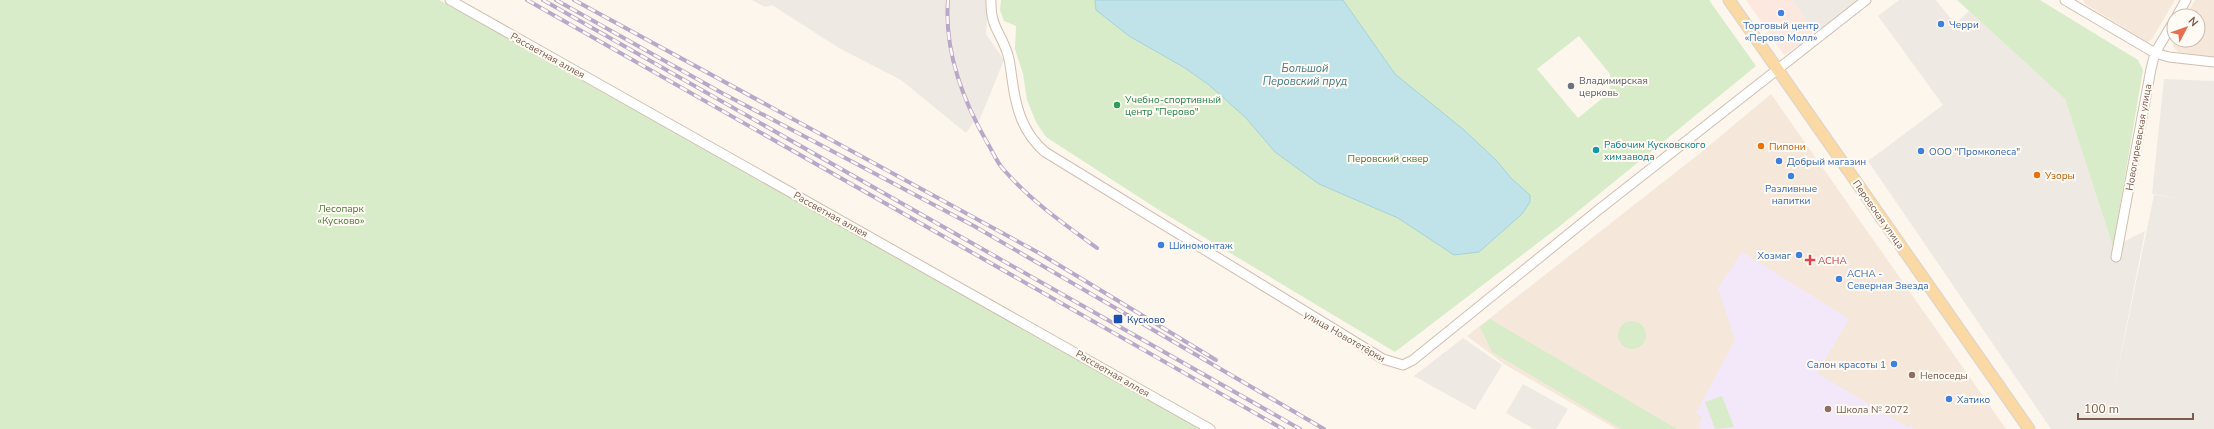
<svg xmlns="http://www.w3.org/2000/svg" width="2214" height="429" viewBox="0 0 2214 429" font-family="'Nunito Sans',sans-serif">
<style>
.residential{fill:#f5e8da}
.commercial{fill:#fde8e0}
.industrial{fill:#efe9e4}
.education{fill:#f3e8fa}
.green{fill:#d8ecc9;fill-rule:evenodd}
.water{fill:#bfe3e8;stroke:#a5d3da}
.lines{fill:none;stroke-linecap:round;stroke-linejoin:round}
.minor-casing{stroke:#d1beb0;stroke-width:11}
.major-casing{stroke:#dad1cd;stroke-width:13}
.minor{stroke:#fff;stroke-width:9}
.major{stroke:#fbd9a5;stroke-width:11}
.rail-casing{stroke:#b9a8c9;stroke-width:4}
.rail{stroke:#fffaf3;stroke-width:2.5;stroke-dasharray:8;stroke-linecap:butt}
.shop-dot{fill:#3f7fe0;stroke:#fffaf3;stroke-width:1.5}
.worship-dot{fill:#6b7280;stroke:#fffaf3;stroke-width:1.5}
.leisure-dot{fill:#2e9e5b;stroke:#fffaf3;stroke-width:1.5}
.food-dot{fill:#e8710a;stroke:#fffaf3;stroke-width:1.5}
.culture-dot{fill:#0f9aa8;stroke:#fffaf3;stroke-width:1.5}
.health-dot{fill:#e0444e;stroke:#fffaf3;stroke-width:1.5}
.transit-dot{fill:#1a4fb4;stroke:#fffaf3;stroke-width:1.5}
.education-dot{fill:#8d6e63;stroke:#fffaf3;stroke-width:1.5}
.labels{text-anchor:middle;stroke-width:4;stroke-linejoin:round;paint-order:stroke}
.shop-label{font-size:10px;fill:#366cbe;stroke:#fffaf3;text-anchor:start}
.street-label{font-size:10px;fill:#7a5c4d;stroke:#fffaf3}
.worship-label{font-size:10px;fill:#5b616d;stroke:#fffaf3;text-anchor:start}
.leisure-label{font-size:10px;fill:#27864d;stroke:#fffaf3;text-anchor:start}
.culture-label{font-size:10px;fill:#0d838f;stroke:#fffaf3;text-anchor:start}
.food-label{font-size:10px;fill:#c56008;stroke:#fffaf3;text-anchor:start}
.park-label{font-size:10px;fill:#537a41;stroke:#fffaf3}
.health-label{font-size:10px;fill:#be3a42;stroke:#fffaf3;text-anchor:start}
.transit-label{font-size:10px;fill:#164399;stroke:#fffaf3;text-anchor:start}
.education-label{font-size:10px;fill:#785e54;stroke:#fffaf3;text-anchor:start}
.water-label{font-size:11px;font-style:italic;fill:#437c86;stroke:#fffaf3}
</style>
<rect width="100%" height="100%" fill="#fdf6ec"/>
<path class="residential" d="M 2083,0 L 2175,0 L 2152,39 L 2147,42 L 2085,4 Z
M 2195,0 L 2214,0 L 2214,57 L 2178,52 L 2173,46 L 2174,37 L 2174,40 L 2198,40 L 2198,16 L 2186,16 Z
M 1771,94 L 2006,429 L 1616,429 L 1504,364 L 1467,336 L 1699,154 Z"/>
<path class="commercial" d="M 1746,0 L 1792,0 L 1816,34 L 1784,55 Z"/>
<path class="industrial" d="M 752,0 L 988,0 L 986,34 L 1004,60 L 980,119 L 973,123 L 966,133 L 901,80 L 839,48 L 772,5 L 765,7 Z
M 1792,0 L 1858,0 L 1816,34 Z
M 1899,0 L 1936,0 L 1955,24 L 1969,11 L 2065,99 L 2113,247 L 2145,231 L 2113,394 L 2154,195 L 2177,198 L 2152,194 L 2164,79 L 2214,81 L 2214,429 L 2051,429 L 1868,161 L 1943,105 L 1878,16 Z
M 1463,338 L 1502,365 L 1475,410 L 1414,376 Z
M 1523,384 L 1568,409 L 1556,429 L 1534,429 L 1506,413 Z"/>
<path class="education" d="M 1742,252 L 1849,319 L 1817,373 L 1909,428 L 1911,425 L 1914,429 L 1702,429 L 1698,427 L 1703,417 L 1696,413 L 1735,340 L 1718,288 Z"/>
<path class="green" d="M 0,0 L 439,0 L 1204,429 L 0,429 Z
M 1001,0 L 1709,0 L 1756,66 L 1560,226 L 1395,352 L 1162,212 L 1046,137 L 1036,122 L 1027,100 L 1023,74 L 1015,49 L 1016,26 L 1004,21 L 1000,10 ZM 1579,36 L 1610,74 L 1610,92 L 1578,118 L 1537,69 Z
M 1957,0 L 2040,0 L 2138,60 L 2143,70 L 2113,247 L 2065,99 Z
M 1490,319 L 1677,429 L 1621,429 L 1492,352 L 1480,327 Z
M1618 335a14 14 0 1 1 28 0a14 14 0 1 1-28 0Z
M 1722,396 L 1734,427 L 1715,429 L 1705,402 Z"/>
<path class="water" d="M 1095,0 L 1343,0 L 1395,74 L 1464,130 L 1496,160 L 1512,179 L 1530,195 L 1530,202 L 1522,214 L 1479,252 L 1454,255 L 1398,218 L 1319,184 L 1275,152 L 1246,118 L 1209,85 L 1185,68 L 1129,36 L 1096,10 Z"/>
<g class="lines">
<g class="minor-casing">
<path id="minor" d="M 450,0 L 1210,429
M 991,0 C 990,27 1001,32 1008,55 C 1010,62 1011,71 1012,79 C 1016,108 1022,132 1045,152 L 1383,359 L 1403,365 L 1413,360 L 1597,211 L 1866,0
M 2065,0 L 2155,53 L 2169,57 L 2214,62
M 2177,16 L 2186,0
M 2116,257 L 2151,69 L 2155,53 L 2174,21"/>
</g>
<g class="major-casing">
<path id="major" d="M 1729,0 L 2029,429"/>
</g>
<use href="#minor" class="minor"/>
<use href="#major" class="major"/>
<g class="rail-casing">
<path id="rail" d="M 527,0 L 1283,429
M 543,0 L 1300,429
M 556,0 L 722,93 L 974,226 L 1324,429
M 574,0 L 1039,253 L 1216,360
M 948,0 C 944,51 963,101 988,144 C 993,152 997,163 1004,170 C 1031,201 1064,224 1097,248"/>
</g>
<use href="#rail" class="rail"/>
</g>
<g class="shop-dot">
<circle cx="1781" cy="13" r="4"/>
<circle cx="1941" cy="24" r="4"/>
<circle cx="1921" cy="151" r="4"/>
<circle cx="1779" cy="161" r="4"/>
<circle cx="1791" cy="176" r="4"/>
<circle cx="1161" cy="245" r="4"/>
<circle cx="1799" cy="255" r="4"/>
<circle cx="1839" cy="279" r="4"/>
<circle cx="1894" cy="364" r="4"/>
<circle cx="1949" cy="399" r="4"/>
</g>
<circle class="worship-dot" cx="1571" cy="86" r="4"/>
<circle class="leisure-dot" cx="1117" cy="105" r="4"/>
<g class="food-dot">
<circle cx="1761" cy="146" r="4"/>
<circle cx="2037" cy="175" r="4"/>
</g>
<circle class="culture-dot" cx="1596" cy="150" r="4"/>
<path class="health-dot" d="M1808 254h4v4h4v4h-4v4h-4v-4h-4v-4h4z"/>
<rect class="transit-dot" x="1113" y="314" width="10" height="10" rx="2"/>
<g class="education-dot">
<circle cx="1912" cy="375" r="4"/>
<circle cx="1828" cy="409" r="4"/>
</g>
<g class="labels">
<g class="shop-label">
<text x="1949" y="28">Черри</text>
<text x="1781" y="29" text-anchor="middle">Торговый центр<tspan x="1781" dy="12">«Перово Молл»</tspan></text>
<text x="1929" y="155">ООО "Промколеса"</text>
<text x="1787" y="165">Добрый магазин</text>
<text x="1791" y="192" text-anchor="middle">Разливные<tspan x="1791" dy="12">напитки</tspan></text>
<text x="1169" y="249">Шиномонтаж</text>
<text x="1791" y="259" text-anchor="end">Хозмаг</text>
<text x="1847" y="277">АСНА -<tspan x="1847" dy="12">Северная Звезда</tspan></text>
<text x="1886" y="368" text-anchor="end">Салон красоты 1</text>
<text x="1957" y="403">Хатико</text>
</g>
<g class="street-label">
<text transform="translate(548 55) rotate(29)" y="4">Рассветная аллея</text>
<text transform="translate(2138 137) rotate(-80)" y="4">Новогиреевская улица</text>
<text transform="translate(831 214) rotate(29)" y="4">Рассветная аллея</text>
<text transform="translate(1879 214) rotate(55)" y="4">Перовская улица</text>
<text transform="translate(1345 336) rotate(30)" y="4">улица Новотетёрки</text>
<text transform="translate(1113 373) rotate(30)" y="4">Рассветная аллея</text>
</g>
<g class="worship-label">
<text x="1579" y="84">Владимирская<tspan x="1579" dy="12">церковь</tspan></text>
</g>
<g class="leisure-label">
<text x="1125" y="103">Учебно-спортивный<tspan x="1125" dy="12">центр "Перово"</tspan></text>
</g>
<g class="culture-label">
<text x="1604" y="148">Рабочим Кусковского<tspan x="1604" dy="12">химзавода</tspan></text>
</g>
<g class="food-label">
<text x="1769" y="150">Пипони</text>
<text x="2045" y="179">Узоры</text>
</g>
<g class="park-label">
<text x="1388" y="162">Перовский сквер</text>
<text x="341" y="212">Лесопарк<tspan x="341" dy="12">«Кусково»</tspan></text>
</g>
<g class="health-label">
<text x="1818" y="264">АСНА</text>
</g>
<g class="transit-label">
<text x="1127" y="323">Кусково</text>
</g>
<g class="education-label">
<text x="1920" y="379">Непоседы</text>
<text x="1836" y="413">Школа № 2072</text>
</g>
<g class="water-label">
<text x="1305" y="72">Большой<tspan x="1305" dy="13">Перовский пруд</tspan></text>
</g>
</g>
<g transform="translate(2186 28) rotate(49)"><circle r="19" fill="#fffaf3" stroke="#cabbb1"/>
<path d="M0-3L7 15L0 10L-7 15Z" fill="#e76f51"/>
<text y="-6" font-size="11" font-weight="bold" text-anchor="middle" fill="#7a5c4d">N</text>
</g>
<path d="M2078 413v6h115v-6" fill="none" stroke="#7a5c4d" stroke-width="2"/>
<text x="2084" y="413" font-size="12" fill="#7a5c4d" stroke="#fffaf3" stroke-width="3" paint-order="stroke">100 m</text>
</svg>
